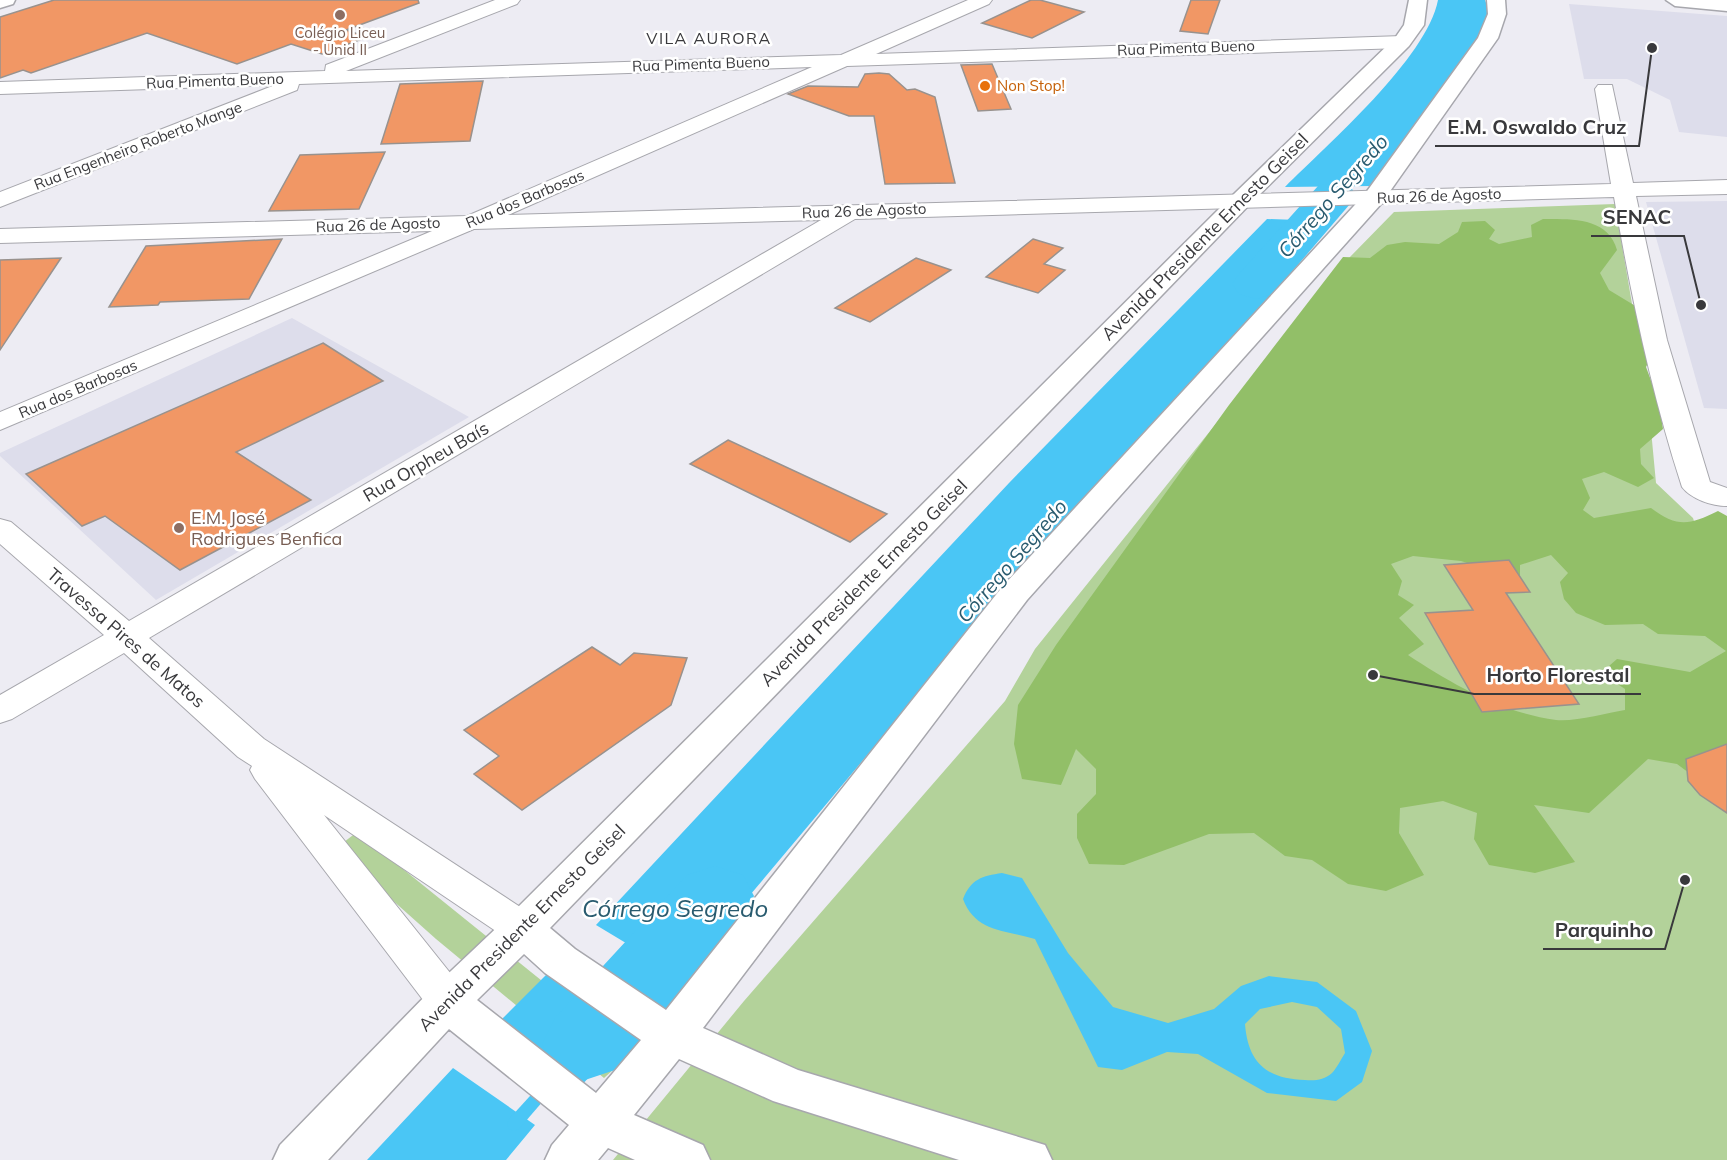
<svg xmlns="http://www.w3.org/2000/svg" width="1727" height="1160" viewBox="0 0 1727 1160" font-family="Mulish,sans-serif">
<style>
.built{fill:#ddddeb}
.green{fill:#b3d29a}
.forest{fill:#92bf68;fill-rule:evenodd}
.water{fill:#4ac6f5;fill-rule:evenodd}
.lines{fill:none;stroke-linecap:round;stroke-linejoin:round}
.stream{fill:#4ac6f5;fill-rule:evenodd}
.river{fill:#4ac6f5;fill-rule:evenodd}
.building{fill:#f19765;stroke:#98928e;stroke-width:1.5}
.minor-casing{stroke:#a7a7ad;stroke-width:2}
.tertiary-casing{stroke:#a7a7ad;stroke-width:3}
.secondary-casing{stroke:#a7a7ad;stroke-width:3}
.primary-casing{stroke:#a7a7ad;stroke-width:3}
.minor{fill:#fff;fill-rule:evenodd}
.tertiary{fill:#fff;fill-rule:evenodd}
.secondary{fill:#fff;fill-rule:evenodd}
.primary{fill:#fff;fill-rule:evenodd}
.education-dot{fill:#8d6e63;stroke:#fff;stroke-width:2}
.food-dot{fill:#e8710a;stroke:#fff;stroke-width:2}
.labels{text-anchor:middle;stroke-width:5;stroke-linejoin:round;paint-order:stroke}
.far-education-label{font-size:15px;fill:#785e54;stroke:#fff}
.far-street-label{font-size:15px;fill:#39393c;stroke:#fff}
.far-food-label{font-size:15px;fill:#c56008;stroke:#fff;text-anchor:start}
.far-neighbourhood-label{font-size:16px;letter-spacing:1.5px;fill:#39393c;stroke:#fff}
.street-label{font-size:18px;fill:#39393c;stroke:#fff}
.education-label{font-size:18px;fill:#785e54;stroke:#fff;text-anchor:start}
.water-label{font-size:20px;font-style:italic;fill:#295b6f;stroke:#fff}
.near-water-label{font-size:24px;font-style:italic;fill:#295b6f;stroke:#fff}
.leader{fill:none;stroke:#39393c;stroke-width:2}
.callout-dot{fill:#39393c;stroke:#fff;stroke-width:2}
.callout-label{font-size:20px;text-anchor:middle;font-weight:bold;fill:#39393c;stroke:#fff;stroke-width:5;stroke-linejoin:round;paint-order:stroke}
</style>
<rect width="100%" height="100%" fill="#edecf3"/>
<path class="built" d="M 1569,4 L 1727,16 L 1727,137 L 1679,132 L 1670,100 L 1627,79 L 1584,79 Z
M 1727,201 L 1727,409 L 1704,408 L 1646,202 Z
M 292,318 L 469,417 L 156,600 L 0,456 L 0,453 Z"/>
<path class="green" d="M 1615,204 L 1648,398 L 1656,483 L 1693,518 L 1727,630 L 1727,1160 L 613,1160 L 744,1001 L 1005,701 L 1035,649 L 1349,258 L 1394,212 Z
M 357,832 L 603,1030 L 632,1053 L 604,1078 L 436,939 L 335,849 Z"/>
<path class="forest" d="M 1543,219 C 1571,219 1608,217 1617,250 L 1600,273 L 1609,290 L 1647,313 L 1656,347 L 1646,367 L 1659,402 L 1663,429 L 1640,449 L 1641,464 L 1654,478 L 1638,487 L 1604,472 L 1582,479 L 1590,498 L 1583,510 L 1594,518 L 1651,508 C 1678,528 1689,525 1718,511 L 1727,516 L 1727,792 L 1712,790 L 1677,764 L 1648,759 L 1589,813 L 1534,805 L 1575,862 L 1535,873 L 1489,865 L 1474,839 L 1477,813 L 1443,801 L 1400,808 L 1399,833 L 1424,875 L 1386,891 L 1348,884 L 1312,860 L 1285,856 L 1254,833 L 1209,834 L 1124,865 L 1089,864 L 1077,838 L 1077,814 L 1096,794 L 1096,769 L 1076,749 L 1061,785 L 1022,779 L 1014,744 L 1018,705 L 1056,645 L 1229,405 L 1343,257 L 1370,258 L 1387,245 L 1405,242 L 1439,244 L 1458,232 L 1462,222 L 1485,221 L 1495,230 L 1489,239 L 1499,244 L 1532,237 L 1531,225 ZM 1551,555 L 1568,573 L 1560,582 L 1564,599 L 1576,613 L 1605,625 L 1643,624 L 1658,634 L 1705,636 L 1726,651 L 1690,672 L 1617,659 L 1601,673 L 1625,689 L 1625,710 C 1606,713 1575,722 1556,720 C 1502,713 1452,684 1408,655 L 1424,644 L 1399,618 L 1414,605 L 1398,595 L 1402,581 L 1391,564 L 1413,556 L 1461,561 L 1520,580 L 1520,565 Z"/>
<path class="water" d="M 1438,0 L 1485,0 L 1489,11 L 1477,42 L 1371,186 L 1285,187 C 1328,144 1427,58 1438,0 Z
M 1267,219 L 1326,221 C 1252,340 1144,435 1051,540 C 941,664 836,794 728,921 L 679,975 L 596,925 L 1009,483 Z
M 1002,873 L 1022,878 L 1068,953 L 1113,1007 L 1168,1023 L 1214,1009 L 1241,986 L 1269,976 L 1317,982 L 1356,1011 L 1372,1051 L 1362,1082 L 1336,1101 L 1267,1093 L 1198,1054 L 1167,1052 L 1122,1070 L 1098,1067 L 1035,939 C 1005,930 975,932 963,899 C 971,879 982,876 1002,873 ZM 1292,1002 L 1317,1007 L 1341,1029 L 1345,1053 C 1341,1059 1337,1068 1332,1073 C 1324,1080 1315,1081 1305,1080 C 1267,1079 1248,1063 1245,1024 L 1260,1009 Z
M 558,963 L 641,1020 L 570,1098 L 487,1034 Z
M 453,1068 L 535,1125 L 506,1160 L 367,1160 Z"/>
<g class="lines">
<path class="stream" d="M 545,1083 L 550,1085 L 552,1089 L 550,1093 L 519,1129 L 514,1131 L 509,1129 L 507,1124 L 509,1119 L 540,1085 Z"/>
<path class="river" d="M 1334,182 L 1350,186 L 1356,195 L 1350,204 L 1273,294 L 1256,299 L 1239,294 L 1232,284 L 1239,274 L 1318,186 Z
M 715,866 L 743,875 L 754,896 L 743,917 L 615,1070 L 585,1080 L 555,1070 L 542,1044 L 555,1018 L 687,875 Z"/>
</g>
<path class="building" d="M 54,0 L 418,0 L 419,3 L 346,30 L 367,37 L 322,54 L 291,44 L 237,64 L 147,33 L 31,73 L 23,70 L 0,78 L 0,17 Z
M 1031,0 L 1040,0 L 1084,12 L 1032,38 L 982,23 Z
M 1191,0 L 1220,0 L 1208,34 L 1180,31 Z
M 992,64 L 1011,109 L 978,111 L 961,65 Z
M 879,73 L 889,74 L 907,90 L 915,89 L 935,97 L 955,183 L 885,184 L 874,116 L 849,116 L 788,94 L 808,86 L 858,87 L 865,74 Z
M 483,81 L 470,141 L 381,144 L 400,84 Z
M 385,152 L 359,209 L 269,211 L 300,155 Z
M 282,239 L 249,299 L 160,302 L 158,305 L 109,307 L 146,246 Z
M 1033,239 L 1063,248 L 1044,264 L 1065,270 L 1038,293 L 986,277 Z
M 61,258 L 0,350 L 0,260 Z
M 916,258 L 951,270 L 870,322 L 835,308 Z
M 323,343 L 383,381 L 236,452 L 311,500 L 180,570 L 105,516 L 82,526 L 26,474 Z
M 728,440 L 887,514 L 850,542 L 690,464 Z
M 1509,560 L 1530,592 L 1506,593 L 1579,704 L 1482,712 L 1425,613 L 1473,610 L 1444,565 Z
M 592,647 L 620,665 L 634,653 L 687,658 L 671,705 L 522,810 L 474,774 L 499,756 L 464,730 Z
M 1727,744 L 1727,813 L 1700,795 L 1688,781 L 1686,759 Z"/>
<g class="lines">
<g class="minor-casing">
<path id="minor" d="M 495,0 L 520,0 L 517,4 L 346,71 L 841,55 L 968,0 L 992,0 L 989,4 L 876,54 L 1402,36 L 1411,42 L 1402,48 L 847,66 L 508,215 L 1611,184 L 1595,89 L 1598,85 L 1612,85 L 1633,183 L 1727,180 L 1727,194 L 1636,196 L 1667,340 L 1710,482 L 1727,488 L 1727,506 C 1712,506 1691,499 1682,487 C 1651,392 1631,295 1614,197 L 855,219 L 149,638 L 264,739 L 537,918 L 543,929 L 537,940 L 523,945 L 509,940 L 324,815 L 463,989 L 469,1001 L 463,1013 L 448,1018 L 433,1013 L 255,779 L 250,770 L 252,766 L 238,757 L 124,653 L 12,719 L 0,723 L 0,695 L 104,635 L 0,544 L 0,519 L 11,522 L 129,621 L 821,220 L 474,229 L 0,430 L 0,412 L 432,231 L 0,243 L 0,229 L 467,216 L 812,67 L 299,84 L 297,90 L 0,207 L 0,192 L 275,85 L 0,94 L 0,82 L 325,71 L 326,65 Z"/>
</g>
<g class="tertiary-casing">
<path id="tertiary" d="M 1666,0 L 1727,0 L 1727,11 L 1675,6 Z"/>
</g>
<g class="secondary-casing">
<path id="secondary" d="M 0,0 L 15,0 L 13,4 L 0,8 Z"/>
</g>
<g class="primary-casing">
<path id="primary" d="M 1409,0 L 1427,0 L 1424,25 L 1409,46 L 1250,204 L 550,928 L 575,949 L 666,1010 L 1003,586 L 1365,194 L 1478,38 L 1488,14 L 1487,0 L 1505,0 L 1506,14 L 1498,38 L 1381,204 L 1027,600 L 703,1028 L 798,1070 L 1045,1145 L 1052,1160 L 959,1160 L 773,1101 L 679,1059 L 634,1115 L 703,1145 L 710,1160 L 635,1160 L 608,1148 L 598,1160 L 545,1160 L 552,1145 L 569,1125 L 449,1029 L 328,1160 L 273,1160 L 280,1145 L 433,988 L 508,917 L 1234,194 L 1395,38 L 1404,25 ZM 524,954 L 545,973 L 641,1040 L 596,1093 L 477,1000 Z"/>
</g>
<use href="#minor" class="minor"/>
<use href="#tertiary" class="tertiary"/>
<use href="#secondary" class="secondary"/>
<use href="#primary" class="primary"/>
</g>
<g class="education-dot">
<circle cx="340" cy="15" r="6"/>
<circle cx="179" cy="528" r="6"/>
</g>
<circle class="food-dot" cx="985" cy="86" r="6"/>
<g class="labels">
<g class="far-education-label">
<text x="340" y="38">Colégio Liceu<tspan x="340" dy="17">- Unid II</tspan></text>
</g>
<g class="far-street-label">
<text transform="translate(1186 48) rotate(-2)" y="5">Rua Pimenta Bueno</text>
<text transform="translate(701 64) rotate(-2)" y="5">Rua Pimenta Bueno</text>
<text transform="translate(215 81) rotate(-2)" y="5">Rua Pimenta Bueno</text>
<text transform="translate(138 146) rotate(-21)" y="5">Rua Engenheiro Roberto Mange</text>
<text transform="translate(1439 196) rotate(-2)" y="5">Rua 26 de Agosto</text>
<text transform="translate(525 199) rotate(-23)" y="5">Rua dos Barbosas</text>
<text transform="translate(864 211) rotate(-2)" y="5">Rua 26 de Agosto</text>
<text transform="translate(378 225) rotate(-2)" y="5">Rua 26 de Agosto</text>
<text transform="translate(78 389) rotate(-23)" y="5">Rua dos Barbosas</text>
</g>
<g class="far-food-label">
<text x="997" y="91">Non Stop!</text>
</g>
<g class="far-neighbourhood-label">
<text x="709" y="44">VILA AURORA</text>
</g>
<g class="street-label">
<text transform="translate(1205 237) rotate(-45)" y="6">Avenida Presidente Ernesto Geisel</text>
<text transform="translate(426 462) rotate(-30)" y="6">Rua Orpheu Baís</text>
<text transform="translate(864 583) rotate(-45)" y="6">Avenida Presidente Ernesto Geisel</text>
<text transform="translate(126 638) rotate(41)" y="6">Travessa Pires de Matos</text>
<text transform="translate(522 928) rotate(-45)" y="6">Avenida Presidente Ernesto Geisel</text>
</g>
<g class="education-label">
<text x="191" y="524">E.M. José<tspan x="191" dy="21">Rodrigues Benfica</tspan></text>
</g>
<g class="water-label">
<text transform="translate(1333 196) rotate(-49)" y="7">Córrego Segredo</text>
<text transform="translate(1012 561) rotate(-49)" y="7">Córrego Segredo</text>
</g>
<g class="near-water-label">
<text x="675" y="917">Córrego Segredo</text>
</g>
</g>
<path class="leader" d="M1652 48L1639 146H1435M1701 305L1684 236H1591M1373 675L1474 694H1641M1685 880L1665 949H1543"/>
<g class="callout-dot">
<circle cx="1652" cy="48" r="6"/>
<circle cx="1701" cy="305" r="6"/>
<circle cx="1373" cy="675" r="6"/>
<circle cx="1685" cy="880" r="6"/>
</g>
<g class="callout-label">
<text x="1537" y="134">E.M. Oswaldo Cruz</text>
<text x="1637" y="224">SENAC</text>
<text x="1558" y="682">Horto Florestal</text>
<text x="1604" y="937">Parquinho</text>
</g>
</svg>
